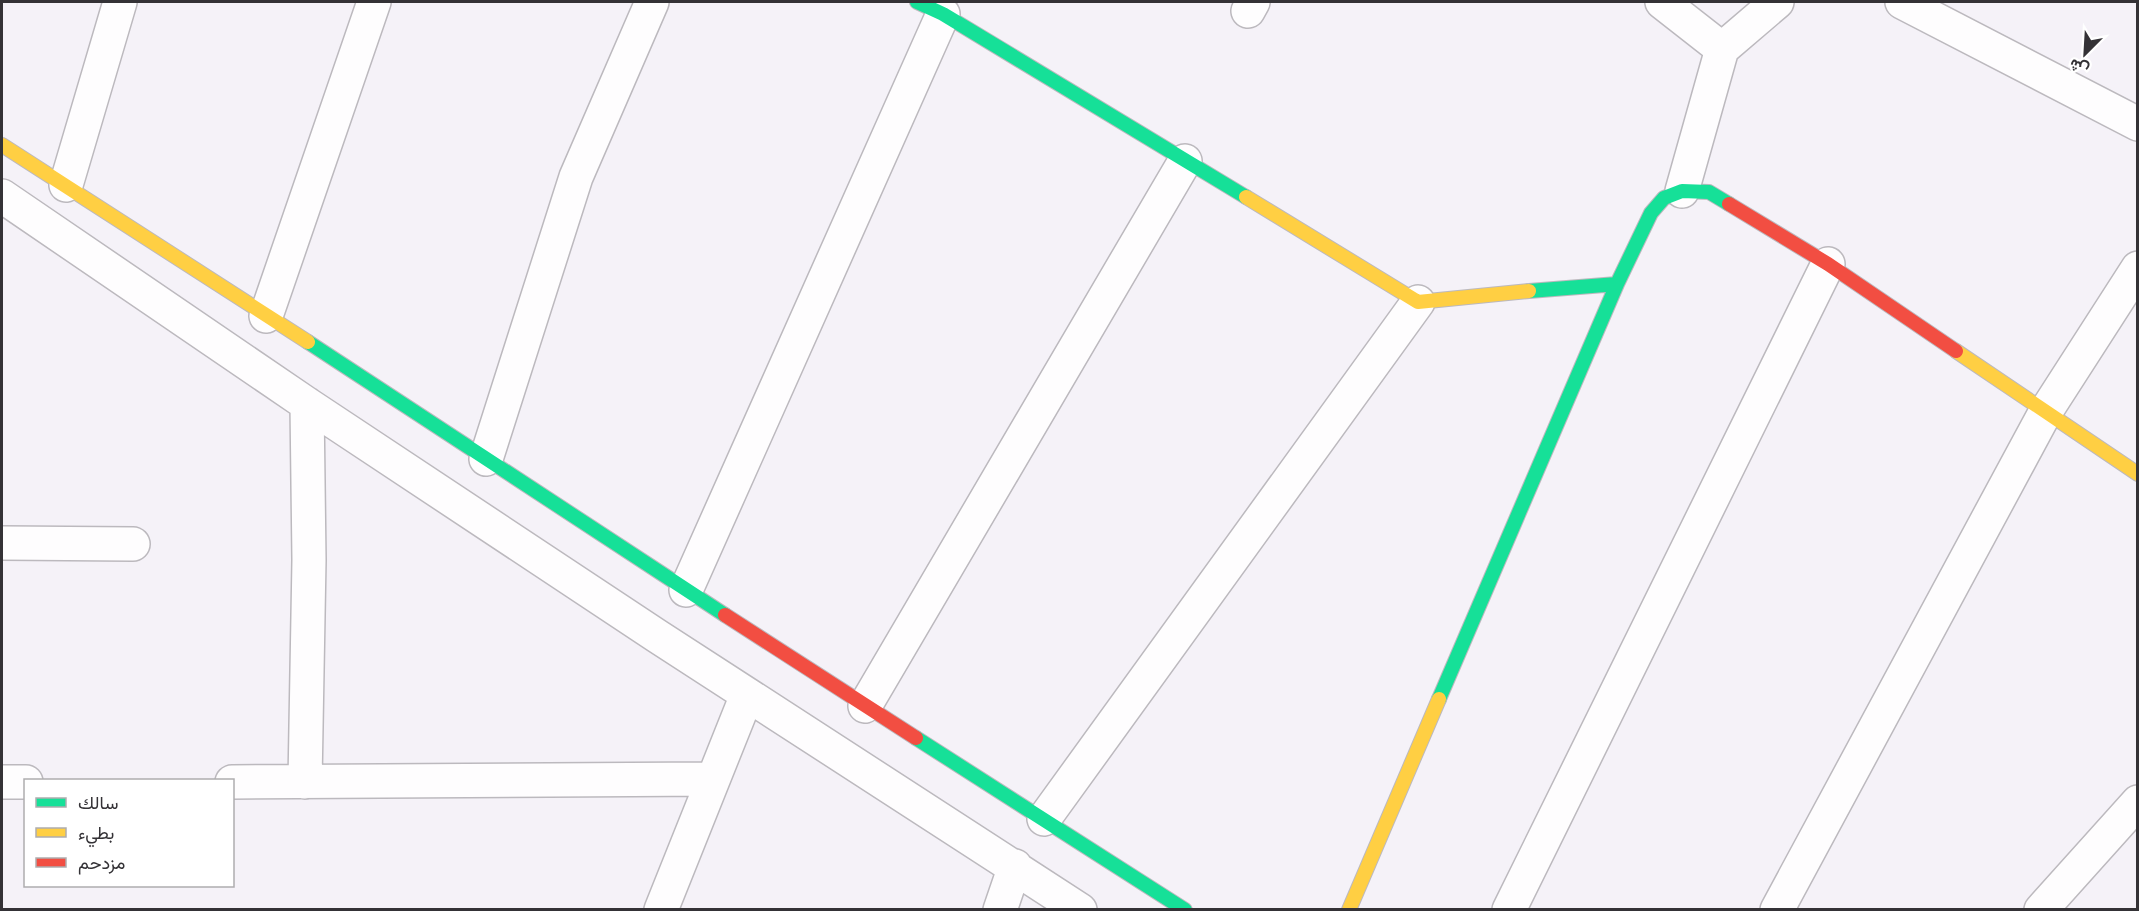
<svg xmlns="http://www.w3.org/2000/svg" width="2139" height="911" viewBox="0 0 2139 911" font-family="Ubuntu,Vazirmatn,sans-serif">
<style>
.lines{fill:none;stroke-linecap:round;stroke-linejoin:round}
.street-casing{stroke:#bcb9be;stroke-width:36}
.fast-casing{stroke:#bcb9be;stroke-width:16}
.slow-casing{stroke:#bcb9be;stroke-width:16}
.jam-casing{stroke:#bcb9be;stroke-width:16}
.street{stroke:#fefdfe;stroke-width:33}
.fast{stroke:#16e098;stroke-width:14}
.slow{stroke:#ffcf43;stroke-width:14}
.jam{stroke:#f24e42;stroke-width:14}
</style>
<rect width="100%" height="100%" fill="#f5f2f8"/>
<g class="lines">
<g class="street-casing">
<path id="street" d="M 1662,2 L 1722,49
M 1902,2 L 2138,124
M 1248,11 L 1253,2
M 66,185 L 120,2
M 1682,191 L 1722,49 L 1777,2
M 2,196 L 307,404 L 657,636 L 1080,910
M 266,316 L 374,2
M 486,459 L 576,177 L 652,2
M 2,543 L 133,544
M 686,590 L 943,14
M 865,706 L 1185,161
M 2,782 L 26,782
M 232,782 L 713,779
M 305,782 L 309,560 L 307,404
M 1044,819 L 1418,302
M 661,910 L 747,695
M 1000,910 L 1015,866
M 1509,910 L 1828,264
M 1777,910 L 2046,411 L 2138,268
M 2041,910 L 2138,802"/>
</g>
<g class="fast-casing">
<path id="fast" d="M 917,2 L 943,14 L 1246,197
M 1529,291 L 1617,284
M 308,342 L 725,615
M 1439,699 L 1617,284 L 1651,213 L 1664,198 L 1682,191 L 1709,192 L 1729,204
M 916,738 L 1185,910"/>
</g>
<g class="slow-casing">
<path id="slow" d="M 2,145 L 308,342
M 1246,197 L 1418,302 L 1529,291
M 1956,351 L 2138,474
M 1349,910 L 1439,699"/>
</g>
<g class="jam-casing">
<path id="jam" d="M 1729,204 L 1828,264 L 1956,351
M 725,615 L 916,738"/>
</g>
<use href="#street" class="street"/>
<use href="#fast" class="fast"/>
<use href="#slow" class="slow"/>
<use href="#jam" class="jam"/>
</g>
<rect width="2139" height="911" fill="none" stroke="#343236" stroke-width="6"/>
<rect x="24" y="779" width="210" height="108" fill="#ffffff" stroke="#aeadaf" stroke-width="1.5"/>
<rect x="36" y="798" width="30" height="9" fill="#16e098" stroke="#aeadaf" stroke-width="1.5"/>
<text x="78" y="809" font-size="18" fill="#343236">سالك</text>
<rect x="36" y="828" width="30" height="9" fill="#ffcf43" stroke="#aeadaf" stroke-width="1.5"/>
<text x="78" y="839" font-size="18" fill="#343236">بطيء</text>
<rect x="36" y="858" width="30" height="9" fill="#f24e42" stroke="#aeadaf" stroke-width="1.5"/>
<text x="78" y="869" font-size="18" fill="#343236">مزدحم</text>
<g transform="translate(2085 54) rotate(204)" stroke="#ffffff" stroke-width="4.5" paint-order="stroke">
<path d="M0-4.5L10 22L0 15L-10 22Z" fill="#343236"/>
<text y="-9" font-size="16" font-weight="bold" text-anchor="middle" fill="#343236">ش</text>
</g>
</svg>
